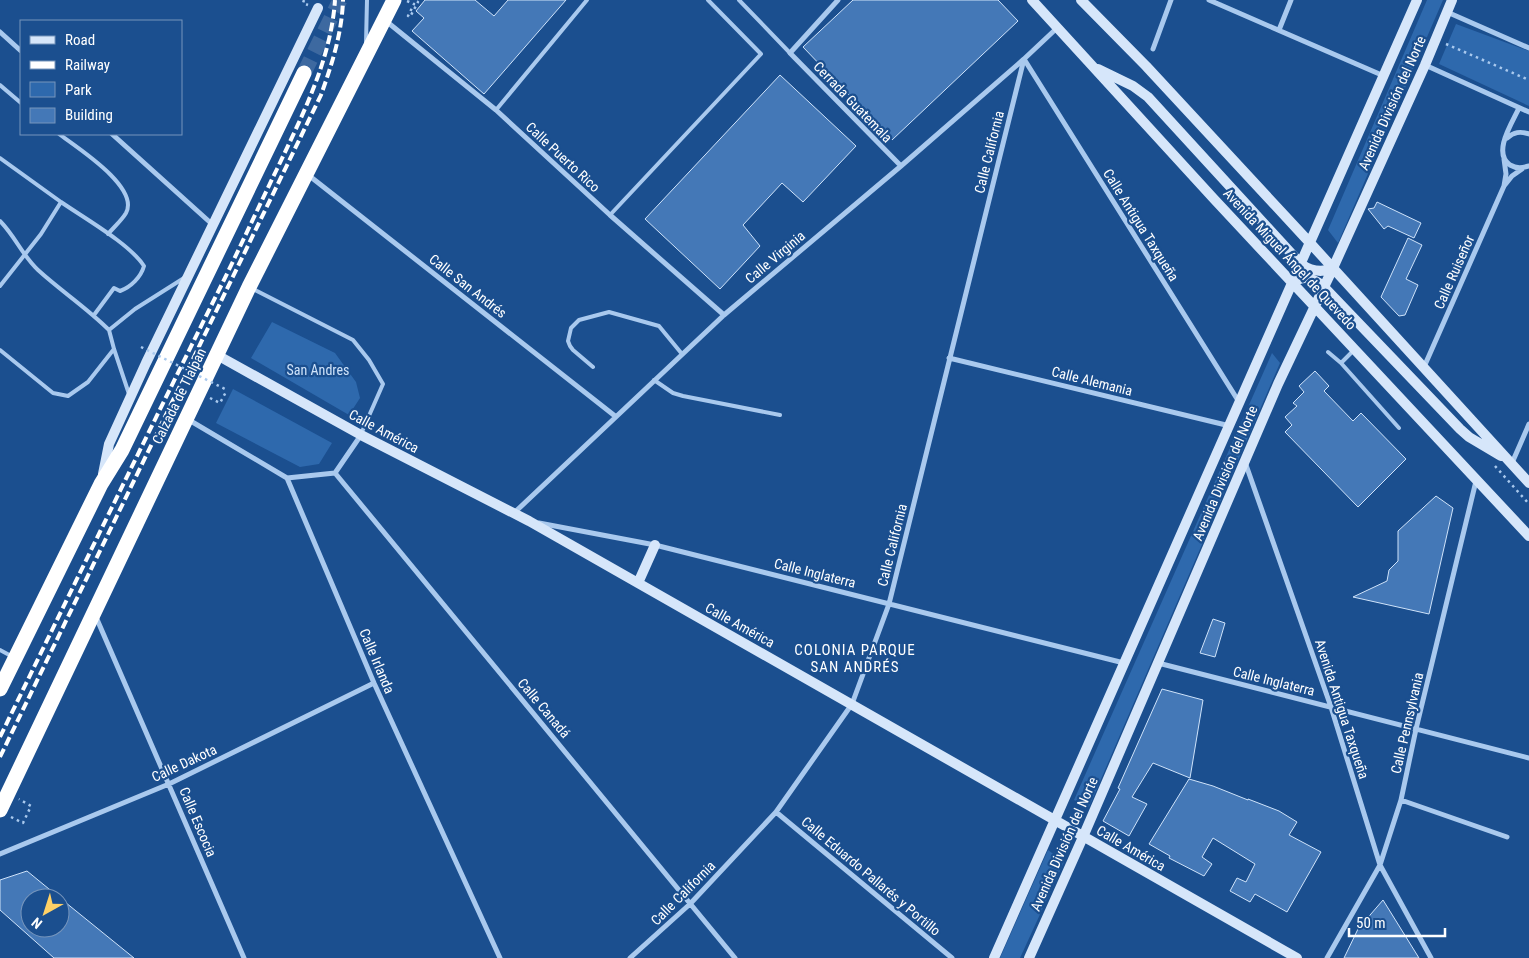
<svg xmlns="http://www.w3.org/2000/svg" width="1529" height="958" viewBox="0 0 1529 958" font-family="'Roboto Condensed',sans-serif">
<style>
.green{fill:#2e69ad}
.building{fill:#4478b7;stroke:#cfe3fa;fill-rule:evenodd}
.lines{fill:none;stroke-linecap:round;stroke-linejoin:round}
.highway-tunnel{stroke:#3d69a0;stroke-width:15;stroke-dasharray:15 8;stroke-linecap:butt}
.path{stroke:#a9c9ee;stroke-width:2.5;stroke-dasharray:2.5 4;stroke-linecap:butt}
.lane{stroke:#a9c9ee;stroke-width:4}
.street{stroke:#a9c9ee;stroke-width:5}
.secondary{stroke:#d6e6fa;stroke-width:10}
.highway{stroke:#fff;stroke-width:15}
.rail{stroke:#fff;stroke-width:4;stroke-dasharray:9 4;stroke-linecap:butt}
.path-bridge{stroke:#a9c9ee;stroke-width:2.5;stroke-dasharray:2.5 4;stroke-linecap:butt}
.labels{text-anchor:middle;stroke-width:4.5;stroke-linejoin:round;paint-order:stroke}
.street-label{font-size:14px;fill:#fff;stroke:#1b4f8f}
.park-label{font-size:14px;fill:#cfe3fa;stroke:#1b4f8f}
.neighbourhood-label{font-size:15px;letter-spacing:1px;fill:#fff;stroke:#1b4f8f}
</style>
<rect width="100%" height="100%" fill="#1b4f8f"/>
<path class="green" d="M 1427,0 L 1443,0 L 1338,243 L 1328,230 Z
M 1456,24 L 1529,51 L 1529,106 L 1439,64 Z
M 272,322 L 335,353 L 356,382 L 360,398 L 349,415 L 251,358 Z
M 1272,353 L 1280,363 L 1089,807 L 1074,800 Z
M 233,389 L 332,443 L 319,464 L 300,467 L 216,423 Z
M 1048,850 L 1064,862 L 1020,958 L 1000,958 Z"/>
<path class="building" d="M 425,0 L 475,0 L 494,16 L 508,0 L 566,0 L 484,94 L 412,31 L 424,18 L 416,11 Z
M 853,0 L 998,0 L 1018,21 L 892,140 L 803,47 Z
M 780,75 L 856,146 L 803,202 L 782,183 L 743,225 L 760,246 L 720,289 L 645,219 Z
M 1377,202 L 1421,223 L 1414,238 L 1388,226 L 1384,229 L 1368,209 L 1374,208 Z
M 1408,238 L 1422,245 L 1406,279 L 1418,285 L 1405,315 L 1399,316 L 1381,297 Z
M 1315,371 L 1329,386 L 1324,391 L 1353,421 L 1361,413 L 1406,459 L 1358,507 L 1285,432 L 1292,425 L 1285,417 L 1297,406 L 1293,403 L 1304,392 L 1299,386 Z
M 1436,496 L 1453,508 L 1429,614 L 1353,597 L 1387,581 L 1389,570 L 1398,561 L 1398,531 Z
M 1213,619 L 1225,623 L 1215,657 L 1200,653 Z
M 1162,689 L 1203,700 L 1190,778 L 1153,763 L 1132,797 L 1147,804 L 1129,836 L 1103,821 L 1120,789 L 1118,788 Z
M 1189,779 L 1213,786 L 1248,800 L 1248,799 L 1279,811 L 1297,822 L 1289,835 L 1321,852 L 1287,912 L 1255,894 L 1250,902 L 1230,891 L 1237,878 L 1246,882 L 1255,864 L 1213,838 L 1202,857 L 1212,864 L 1204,876 L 1169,858 L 1170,856 L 1149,844 Z
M 27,871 L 60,898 L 134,958 L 54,958 L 0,910 L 0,880 ZM 30,898 L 60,898 L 60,928 L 30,928 Z
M 1383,900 L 1419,958 L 1344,958 L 1358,929 Z"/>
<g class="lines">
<path class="highway-tunnel" d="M 304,73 L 340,0"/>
<path class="path" d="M 304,0 L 303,3 L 308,5
M 407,1 L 414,4 L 408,16 L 410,17 L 418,2 L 414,0
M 1446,44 L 1529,80
M 210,398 L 220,403 L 227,390
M 1495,466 L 1529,504
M 11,817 L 23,823 L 31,806 L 19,799"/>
<path class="lane" d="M 739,0 L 790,53
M 366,43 L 367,0
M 0,85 L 21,103
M 496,110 L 587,0
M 59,134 C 76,147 140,187 126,213 C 122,220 114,227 108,234
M 0,158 L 61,202 L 41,234 L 0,286
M 61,202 C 84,218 130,244 144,266 C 141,277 131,287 120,291 L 114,288 L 94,315
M 610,215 L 761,54 L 708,0
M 0,221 C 15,236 22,255 38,270 C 61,291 87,308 109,330 L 135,309 L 184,278
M 253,289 L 353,340 L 369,360 L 383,384 L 361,434
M 109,330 L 114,349 L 129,394
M 0,350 L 53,393 L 68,396 L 88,382 L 114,349
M 1328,352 L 1341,363 L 1354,350
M 1341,363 L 1399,428
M 593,367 L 573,350 L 570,346 L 568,341 L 571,328 L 579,320 L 609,312 L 659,326 L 682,354
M 654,380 L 673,393 L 683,396 L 780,415
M 0,650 L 13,657"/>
<path class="street" d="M 838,0 L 790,53 L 901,166
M 1209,0 L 1384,76
M 1447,12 L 1529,48
M 386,21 L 496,110 L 610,215 L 724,315
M 1279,30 L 1291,0
M 0,32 L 21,51
M 1153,49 L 1171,0
M 1024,59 L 1239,402
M 1425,65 L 1529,112
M 1519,108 C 1512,123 1492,153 1510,165 C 1517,169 1522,168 1529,166
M 112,134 L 213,225
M 1507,138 C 1514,132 1520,131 1529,134
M 1504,159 L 1506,174 L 1504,186
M 307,174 L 615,416
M 949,358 L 1230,426
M 1424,367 L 1504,186 L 1512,176 L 1522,169
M 189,420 L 287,478 L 374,683 L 500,958
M 1245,462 L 1331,707 L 1380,865 L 1431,958
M 1512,463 L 1529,424
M 335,473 L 735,958
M 287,478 L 335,473 L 361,435
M 514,513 L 724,315 L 901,166 L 1024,59 L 1057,28
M 539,523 L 655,545 L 1124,663
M 96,617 L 244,958
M 1158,663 L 1529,758
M 1401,800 L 1507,837
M 776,812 L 952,958
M 0,854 L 169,784 L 374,683
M 630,958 L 690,904 L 776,812 L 852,704 L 889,604 L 1024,59
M 1327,958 L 1380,865 L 1401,800 L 1416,729 L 1476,481"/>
<path class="secondary" d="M 1032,0 L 1214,199 L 1529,536
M 1081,0 L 1146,66 L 1311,244 L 1529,483
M 1098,69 L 1133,86 L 1148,97 L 1301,264 C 1311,271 1322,273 1333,268
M 1293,283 C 1302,275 1313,278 1322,285 L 1460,429 L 1469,437 L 1501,456
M 217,355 L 361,435 L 529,521 L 1297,958
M 103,474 L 109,444 L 146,363 L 318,8
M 638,583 L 655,545
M 994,958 L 1417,0
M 1029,958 L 1083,837 L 1278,384 L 1333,268 L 1425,65 L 1452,0"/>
<path class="highway" d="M 0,689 L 101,484 L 122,450 L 304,73
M 0,810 L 249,287 L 394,0"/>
<path class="rail" d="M 0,737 C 72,589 144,441 217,294 C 238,252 257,210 277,169 C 302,116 331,60 335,0
M 0,757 L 321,95 C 332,64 342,33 343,0"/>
<path class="path-bridge" d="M 141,347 L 227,390"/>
</g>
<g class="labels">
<g class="street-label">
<text transform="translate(853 102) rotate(46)" y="5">Cerrada Guatemala</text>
<text transform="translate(1392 103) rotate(-66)" y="5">Avenida División del Norte</text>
<text transform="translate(989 152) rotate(-76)" y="5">Calle California</text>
<text transform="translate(563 157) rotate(43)" y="5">Calle Puerto Rico</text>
<text transform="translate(1141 225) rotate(58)" y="5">Calle Antigua Taxqueña</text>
<text transform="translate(775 257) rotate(-40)" y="5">Calle Virginia</text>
<text transform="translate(1290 259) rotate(47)" y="5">Avenida Miguel Ángel de Quevedo</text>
<text transform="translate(1454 272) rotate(-66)" y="5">Calle Ruiseñor</text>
<text transform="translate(468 286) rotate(38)" y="5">Calle San Andrés</text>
<text transform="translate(1092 381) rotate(14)" y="5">Calle Alemania</text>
<text transform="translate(179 396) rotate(-64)" y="5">Calzada de Tlalpan</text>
<text transform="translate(384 431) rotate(28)" y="5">Calle América</text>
<text transform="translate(1225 473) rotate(-67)" y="5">Avenida División del Norte</text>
<text transform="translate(892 545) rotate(-76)" y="5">Calle California</text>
<text transform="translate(815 573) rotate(14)" y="5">Calle Inglaterra</text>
<text transform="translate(740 625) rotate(29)" y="5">Calle América</text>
<text transform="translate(377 661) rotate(67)" y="5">Calle Irlanda</text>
<text transform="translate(1274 681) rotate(14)" y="5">Calle Inglaterra</text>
<text transform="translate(544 708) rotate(50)" y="5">Calle Canadá</text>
<text transform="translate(1342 709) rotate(72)" y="5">Avenida Antigua Taxqueña</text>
<text transform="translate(1407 723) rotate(-77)" y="5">Calle Pennsylvania</text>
<text transform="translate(184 763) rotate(-25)" y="5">Calle Dakota</text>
<text transform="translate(198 822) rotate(67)" y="5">Calle Escocia</text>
<text transform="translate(1064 844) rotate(-66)" y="5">Avenida División del Norte</text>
<text transform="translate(1131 848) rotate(30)" y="5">Calle América</text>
<text transform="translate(871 876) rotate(40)" y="5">Calle Eduardo Pallarés y Portillo</text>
<text transform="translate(683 893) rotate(-45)" y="5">Calle California</text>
</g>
<g class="park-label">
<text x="318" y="375">San Andres</text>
</g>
<g class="neighbourhood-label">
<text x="855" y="655">COLONIA PARQUE<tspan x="855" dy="17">SAN ANDRÉS</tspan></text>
</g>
</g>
<rect x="20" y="20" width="162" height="115" fill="#1b4f8f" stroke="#7695bc"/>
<rect x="30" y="36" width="25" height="8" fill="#d6e6fa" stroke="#7695bc"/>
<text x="65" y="45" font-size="15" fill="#ffffff">Road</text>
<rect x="30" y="61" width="25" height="8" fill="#ffffff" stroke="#7695bc"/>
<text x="65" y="70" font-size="15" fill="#ffffff">Railway</text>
<rect x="30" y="82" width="25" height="15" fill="#2e69ad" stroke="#7695bc"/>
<text x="65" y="95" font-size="15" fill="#ffffff">Park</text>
<rect x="30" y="108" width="25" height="15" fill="#4478b7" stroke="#7695bc"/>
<text x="65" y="120" font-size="15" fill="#ffffff">Building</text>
<g transform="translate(45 913) rotate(219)"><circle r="24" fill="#1b4f8f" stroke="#7695bc"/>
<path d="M0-4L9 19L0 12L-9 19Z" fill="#ffd166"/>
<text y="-8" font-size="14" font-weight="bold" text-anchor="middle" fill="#ffffff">N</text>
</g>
<path d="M1349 928v8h96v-8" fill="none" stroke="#ffffff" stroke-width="2.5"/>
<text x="1356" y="928" font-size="15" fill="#ffffff" stroke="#1b4f8f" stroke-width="4" paint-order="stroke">50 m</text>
</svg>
